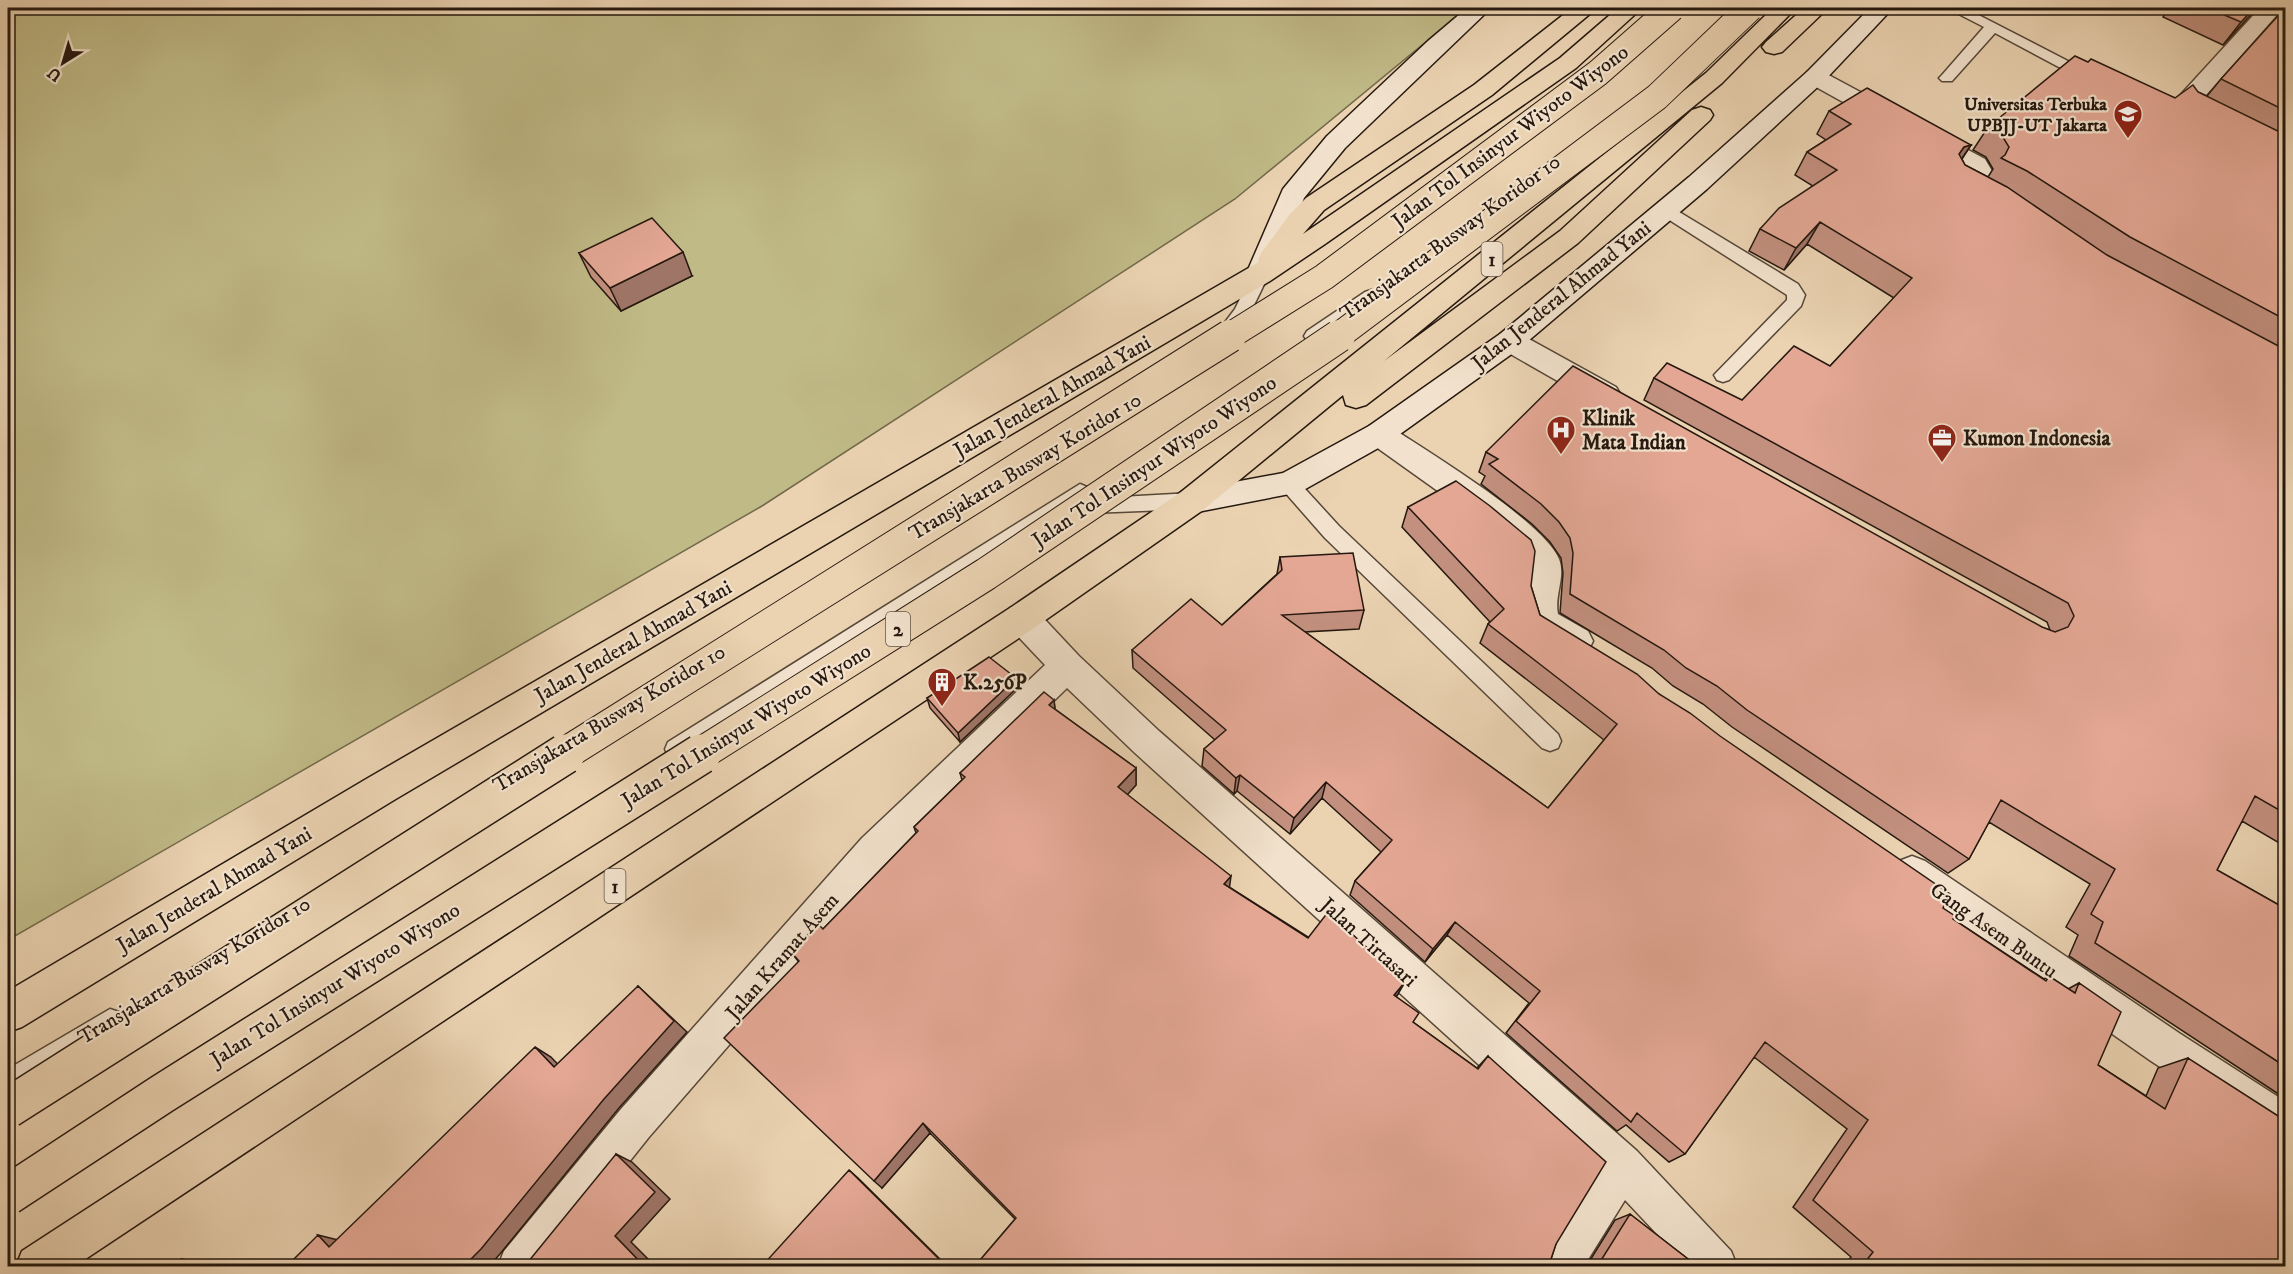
<svg xmlns="http://www.w3.org/2000/svg" width="2293" height="1274" viewBox="0 0 2293 1274" font-family="'IM FELL DW Pica',serif">
<style>
.green{fill:#c0ba87;stroke:#72694b;stroke-width:1.5}
.lines{fill:none;stroke-linecap:round;stroke-linejoin:round}
.lane-casing{stroke:#564738;stroke-width:3}
.street-casing{stroke:#564738;stroke-width:3}
.secondary-casing{stroke:#25180f;stroke-width:3}
.highway-casing{stroke:#25180f;stroke-width:3}
.lane{fill:#f2e2cd;fill-rule:evenodd}
.street{fill:#f2e2cd;fill-rule:evenodd}
.secondary{fill:#f2e2cd;fill-rule:evenodd}
.highway{fill:#ebd3b2;fill-rule:evenodd}
.highway-bridge-far2-casing{stroke:#25180f;stroke-width:28;stroke-linecap:butt}
.highway-bridge-far1-casing{stroke:#25180f;stroke-width:34;stroke-linecap:butt}
.highway-bridge-casing{stroke:#25180f;stroke-width:42;stroke-linecap:butt}
.highway-bridge-far2{stroke:#ebd3b2;stroke-width:26}
.highway-bridge-far1{stroke:#ebd3b2;stroke-width:32}
.highway-bridge{stroke:#ebd3b2;stroke-width:39}
.wall{fill:#c3907f;stroke:#25180f;stroke-width:1.5}
.shaded-wall{fill:#9f7568;stroke:#25180f;stroke-width:1.5}
.building{fill:#e3a794;stroke:#25180f;stroke-width:1.5}
.labels{text-anchor:middle;stroke-width:4.5;stroke-linejoin:round;paint-order:stroke}
.far-poi-label{font-size:18px;font-weight:bold;fill:#25180f;stroke:#f2e2cd;text-anchor:end}
.shield{fill:#f2e2cd;stroke:#625548;stroke-width:1.5}
.shield-label{font-size:20px;font-weight:bold;fill:#25180f}
.street-label{font-size:21px;fill:#25180f;stroke:#f2e2cd}
.poi-label{font-size:21px;font-weight:bold;fill:#25180f;stroke:#f2e2cd;text-anchor:start}
</style>
<rect width="100%" height="100%" fill="#ebd3b2"/>
<filter id="stains"><feTurbulence type="fractalNoise" baseFrequency=".00333" numOctaves="4"/><feColorMatrix values="0 0 0 0 .2 0 0 0 0 .09 0 0 0 0 .02 0 0 0 .5 -.17"/></filter>
<radialGradient id="worn" r=".72"><stop offset=".6" stop-color="#630" stop-opacity="0"/><stop offset="1" stop-color="#630" stop-opacity=".3"/></radialGradient>
<path class="green" d="M 8,8 L 1467,8 L 1235,199 L 762,506 L 8,940 Z"/>
<g class="lines">
<g class="lane-casing">
<path id="lane" d="M 1947,8 L 1965,8 L 2095,75 L 2098,78 L 2090,83 L 2085,81 L 1995,33 L 1952,81 L 1942,81 L 1939,78 L 1942,75 L 1984,27 Z
M 1666,204 L 1798,284 L 1805,295 L 1801,306 L 1729,380 L 1723,382 L 1717,380 L 1714,375 L 1787,300 L 1787,295 L 1660,214 L 1658,210 L 1660,206 Z
M 1260,268 L 1266,270 L 1269,274 C 1260,291 1238,349 1216,343 L 1213,338 L 1235,309 L 1254,270 Z
M 1371,290 L 1377,292 L 1380,296 L 1377,300 L 1319,341 L 1313,342 L 1307,341 L 1304,336 L 1307,331 L 1365,292 Z
M 1289,476 L 1296,479 L 1339,526 L 1558,734 L 1561,741 L 1558,748 L 1550,751 L 1542,748 L 1325,538 L 1282,489 L 1279,484 L 1282,479 Z
M 1080,484 L 1087,487 L 1090,492 L 1084,499 L 1192,493 L 1199,496 L 1202,501 L 1199,506 L 1192,509 L 1090,513 L 1083,511 L 1080,505 L 1083,500 L 684,756 L 676,759 L 668,756 L 665,749 L 668,742 Z
M 110,1009 L 119,1012 L 122,1021 L 119,1030 L 17,1092 L 8,1096 L 8,1069 Z"/>
</g>
<g class="street-casing">
<path id="street" d="M 2260,8 L 2283,8 L 2199,103 L 2286,147 L 2286,166 L 2181,113 L 2174,102 Z
M 1815,70 L 1823,72 L 1985,159 L 1992,171 L 1988,177 L 1980,180 L 1990,186 L 1994,192 L 1990,198 C 1974,202 1955,192 1946,178 L 1950,172 L 1962,168 L 1807,82 L 1803,77 L 1807,72 Z
M 1510,331 L 1520,334 L 1616,387 L 1621,395 L 1616,403 L 1606,406 L 1596,403 L 1500,348 L 1496,341 L 1500,334 Z
M 1379,423 L 1389,426 C 1428,452 1542,520 1559,559 C 1566,577 1554,595 1558,614 L 1588,631 L 1593,641 L 1588,651 C 1567,658 1550,642 1532,632 L 1524,605 L 1529,570 L 1524,558 L 1484,524 L 1369,442 L 1364,434 L 1369,426 Z
M 1022,604 L 1034,608 L 1079,656 L 1159,731 L 1637,1151 L 1731,1251 L 1737,1266 L 1687,1266 L 1625,1200 L 1584,1266 L 1539,1266 L 1545,1251 L 1595,1170 L 1135,753 L 1067,688 L 888,862 L 649,1137 L 546,1266 L 498,1266 L 504,1251 L 621,1109 L 862,838 L 1045,665 L 1010,628 L 1006,618 L 1010,608 Z
M 1912,856 L 1925,861 L 2179,1033 L 2286,1102 L 2286,1146 L 2272,1140 L 2151,1061 L 1899,885 L 1894,873 L 1899,861 Z"/>
</g>
<g class="secondary-casing">
<path id="secondary" d="M 1467,8 L 1491,8 L 1345,148 L 1304,198 L 1271,279 L 1261,281 L 1251,279 L 1247,272 L 1283,189 L 1327,136 L 1428,41 Z
M 1870,8 L 1893,8 L 1823,82 L 1707,189 L 1520,348 L 1389,442 L 1300,492 L 1192,513 L 1181,510 L 1177,501 L 1181,492 L 1283,473 L 1369,426 L 1500,334 L 1689,177 L 1807,72 Z"/>
</g>
<g class="highway-casing">
<path id="highway" d="M 1572,8 L 1597,8 L 1492,95 L 1324,210 L 1303,234 L 1560,58 L 1618,8 L 1642,8 L 1576,68 L 1325,244 L 1270,281 L 394,800 L 22,1027 L 8,1032 L 8,991 L 368,778 L 1259,262 L 1258,259 L 1262,252 L 1290,214 L 1306,198 L 1474,85 Z
M 1773,8 L 1796,8 L 1722,83 L 1384,361 L 1560,231 L 1692,110 L 1701,107 L 1710,110 L 1713,115 L 1710,120 L 1578,243 L 1366,405 L 1356,408 L 1346,405 L 1343,395 L 1203,510 L 1034,628 L 75,1266 L 16,1266 L 22,1251 L 1010,608 L 1181,492 L 1706,73 Z
M 1804,8 L 1828,8 L 1782,52 L 1774,54 L 1766,52 L 1762,47 L 1766,42 Z"/>
</g>
<use href="#lane" class="lane"/>
<use href="#street" class="street"/>
<use href="#secondary" class="secondary"/>
<use href="#highway" class="highway"/>
<g class="highway-bridge-far2-casing">
<path id="highway-bridge-far2" d="M 1228,337 L 1324,277 L 1598,73 L 1672,8
M 1337,337 L 1657,97 L 1750,8"/>
</g>
<g class="highway-bridge-far1-casing">
<path id="highway-bridge-far1" d="M 563,755 L 1230,336
M 699,755 L 986,574 L 1339,336"/>
</g>
<g class="highway-bridge-casing">
<path id="highway-bridge" d="M 8,1108 L 565,754
M 8,1195 L 162,1094 L 701,754"/>
</g>
<use href="#highway-bridge-far2" class="highway-bridge-far2"/>
<use href="#highway-bridge-far1" class="highway-bridge-far1"/>
<use href="#highway-bridge" class="highway-bridge"/>
</g>
<path class="wall" d="M 2169,8 L 2257,8 L 2223,45 L 2163,17 Z
M 2286,8 L 2286,847 L 2242,821 L 2217,870 L 2286,909 L 2286,1099 L 2069,956 L 2078,935 L 2066,927 L 2090,884 L 1989,822 L 1969,859 L 1948,873 L 1732,727 L 1703,704 L 1673,686 L 1652,668 L 1560,613 L 1563,573 L 1561,558 L 1550,542 L 1532,524 L 1481,484 L 1485,476 L 1479,472 L 1486,452 L 2050,630 L 2047,622 L 1644,400 L 1654,378 L 1742,400 L 1830,366 L 1894,298 L 1807,244 L 1784,270 L 1749,251 L 1760,229 L 1813,186 L 1795,175 L 1807,152 L 1826,140 L 1817,134 L 1829,111 L 1971,145 L 1962,159 L 1965,165 L 1988,177 L 1993,169 L 1986,157 L 1973,150 L 1988,127 L 2088,62 L 2175,98 L 2198,92 L 2207,96 L 2221,79 Z
M 579,253 L 692,276 L 621,311 L 591,277 Z
M 1408,507 L 1531,586 L 1540,615 L 1659,694 L 1943,908 L 1953,919 L 2044,979 L 2049,976 L 2068,989 L 2079,983 L 2098,1065 L 2146,1096 L 2158,1068 L 2188,1058 L 2286,1266 L 1844,1266 L 1851,1257 L 1793,1207 L 1847,1129 L 1754,1057 L 1685,1154 L 1669,1162 L 1626,1125 L 1617,1131 L 1506,1033 L 1529,1003 L 1447,935 L 1425,962 L 1350,895 L 1355,881 L 1381,852 L 1322,798 L 1290,834 L 1237,791 L 1234,794 L 1202,766 L 1204,749 L 1215,740 L 1133,668 L 1132,650 L 1222,625 L 1277,574 L 1280,557 L 1364,610 L 1359,629 L 1305,632 L 1548,808 L 1604,740 L 1480,643 L 1488,624 L 1490,622 L 1402,527 Z
M 1016,678 L 1017,688 L 960,742 L 930,708 L 927,698 Z
M 1054,700 L 1055,709 L 1136,768 L 1136,785 L 1127,795 L 1229,887 L 1398,994 L 1396,997 L 1413,1022 L 1477,1068 L 1488,1056 L 1556,1244 L 1550,1262 L 1589,1262 L 1615,1220 L 1630,1214 L 1697,1266 L 975,1266 L 1015,1219 L 930,1133 L 882,1188 L 798,961 L 791,952 L 823,929 L 916,833 L 914,827 L 962,780 L 960,773 Z"/>
<path class="shaded-wall" d="M 2254,8 L 2257,8 L 2223,45 L 2241,22 Z
M 1971,145 L 1956,167 L 1959,154 L 1964,147 Z
M 1820,222 L 1807,244 L 1784,270 L 1796,248 Z
M 683,252 L 692,276 L 621,311 L 610,288 Z
M 1016,678 L 1017,688 L 960,742 L 958,733 Z
M 1054,700 L 1056,718 L 1049,705 Z
M 1136,768 L 1136,785 L 1119,804 L 1118,787 Z
M 1240,775 L 1237,791 L 1234,794 L 1236,778 Z
M 1326,782 L 1322,798 L 1290,834 L 1294,818 Z
M 1231,876 L 1229,891 L 1224,884 Z
M 1455,922 L 1447,935 L 1425,962 L 1433,949 Z
M 1405,982 L 1398,994 L 1387,1008 L 1394,995 Z
M 638,986 L 687,1032 L 619,1108 L 500,1254 L 489,1266 L 464,1266 Z
M 535,1047 L 551,1057 L 570,1077 L 554,1067 Z
M 923,1123 L 930,1133 L 882,1188 L 874,1181 Z
M 616,1154 L 632,1162 L 670,1199 L 631,1242 L 655,1266 L 644,1266 L 615,1236 Z
M 849,1170 L 858,1178 L 947,1266 L 946,1266 Z
M 318,1235 L 342,1241 L 329,1247 Z
M 182,1259 L 210,1264 L 212,1266 L 187,1266 Z"/>
<path class="building" d="M 2208,8 L 2254,8 L 2241,22 Z
M 2285,8 L 2286,8 L 2286,111 L 2221,79 Z
M 2075,56 L 2088,62 L 2091,59 L 2175,98 L 2193,85 L 2198,92 L 2286,135 L 2286,320 L 2130,237 L 2027,171 L 2001,158 L 2005,155 L 2009,147 L 2001,134 L 1988,127 Z
M 1867,88 L 1971,145 L 1964,147 L 1959,154 L 1965,165 L 2007,187 L 2107,255 L 2286,350 L 2286,814 L 2255,796 L 2217,870 L 2286,909 L 2286,1067 L 2095,943 L 2103,922 L 2091,914 L 2115,869 L 2001,800 L 1969,859 L 1747,710 L 1717,686 L 1686,668 L 1664,650 L 1570,594 L 1573,553 L 1570,538 L 1559,522 L 1541,504 L 1489,464 L 1498,459 L 1486,452 L 1573,366 L 2042,627 L 2055,632 L 2068,627 L 2074,616 L 2068,603 L 1654,378 L 1667,363 L 1742,400 L 1794,346 L 1830,366 L 1912,278 L 1820,222 L 1796,248 L 1760,229 L 1779,208 L 1837,170 L 1807,152 L 1851,124 L 1829,111 Z
M 652,218 L 683,252 L 610,288 L 579,253 Z
M 1456,481 L 1490,506 L 1531,540 L 1535,551 L 1531,586 L 1540,615 L 1637,674 L 1659,694 L 1690,713 L 1720,736 L 1950,894 L 1943,908 L 1955,916 L 1953,919 L 2046,981 L 2049,976 L 2075,993 L 2079,983 L 2121,1012 L 2098,1065 L 2165,1109 L 2188,1058 L 2286,1121 L 2286,1266 L 1862,1266 L 1873,1252 L 1813,1200 L 1868,1120 L 1765,1042 L 1685,1154 L 1637,1113 L 1631,1122 L 1516,1021 L 1540,991 L 1455,922 L 1433,949 L 1355,881 L 1392,840 L 1326,782 L 1294,818 L 1240,775 L 1236,778 L 1204,749 L 1226,730 L 1132,650 L 1191,599 L 1222,625 L 1282,570 L 1280,557 L 1353,553 L 1364,610 L 1282,615 L 1548,808 L 1617,724 L 1488,624 L 1504,609 L 1408,507 Z
M 989,657 L 1016,678 L 958,733 L 927,698 Z
M 1044,692 L 1054,700 L 1049,705 L 1136,768 L 1118,787 L 1231,876 L 1224,884 L 1308,938 L 1328,912 L 1405,982 L 1394,995 L 1419,1013 L 1413,1022 L 1478,1069 L 1488,1056 L 1606,1162 L 1556,1244 L 1550,1262 L 1600,1262 L 1630,1214 L 1697,1266 L 975,1266 L 1016,1218 L 923,1123 L 874,1181 L 724,1038 L 799,961 L 791,952 L 818,924 L 823,929 L 918,831 L 914,827 L 965,777 L 960,773 Z
M 638,986 L 674,1021 L 604,1099 L 481,1249 L 464,1266 L 287,1266 L 318,1235 L 329,1247 L 535,1047 L 554,1067 Z
M 616,1154 L 655,1192 L 615,1236 L 644,1266 L 513,1266 L 510,1263 L 528,1262 Z
M 849,1170 L 946,1266 L 762,1266 Z
M 182,1259 L 187,1266 L 174,1266 Z"/>
<defs>
<g id="university-pin" transform="scale(1.5)"><path d="M0 17L-7.5 6A9.5 9.5 0 1 1 7.5 6Z" fill="#8f2418" stroke="#f2e2cd"/><path d="M0-5L7-2L0 1L-7-2ZM-4 1L0 2.5L4 1V4Q0 6-4 4Z" fill="#fff"/></g>
<g id="hospital-pin" transform="scale(1.5)"><path d="M0 17L-7.5 6A9.5 9.5 0 1 1 7.5 6Z" fill="#8f2418" stroke="#f2e2cd"/><path d="M-5-5h3v3.5h4V-5h3V5h-3V1.5h-4V5h-3Z" fill="#fff"/></g>
<g id="office-pin" transform="scale(1.5)"><path d="M0 17L-7.5 6A9.5 9.5 0 1 1 7.5 6Z" fill="#8f2418" stroke="#f2e2cd"/><path d="M-6-3h4V-5.5h4V-3h4V5H-6ZM-1-4.5V-3h2v-1.5ZM-6 0V1H6V0Z" fill="#fff"/></g>
<g id="building-pin" transform="scale(1.5)"><path d="M0 17L-7.5 6A9.5 9.5 0 1 1 7.5 6Z" fill="#8f2418" stroke="#f2e2cd"/><path d="M-4-6H4V6H1V3H-1V6H-4ZM-2.5-4.3h1.7v1.8h-1.7ZM.8-4.3h1.7v1.8H.8ZM-2.5-1h1.7V.8h-1.7ZM.8-1h1.7V.8H.8Z" fill="#fff"/></g>
</defs>
<g fill-rule="evenodd">
<use href="#university-pin" x="2128" y="114"/>
<use href="#hospital-pin" x="1561" y="430"/>
<use href="#office-pin" x="1942" y="438"/>
<use href="#building-pin" x="942" y="682"/>
</g>
<g class="labels">
<g class="far-poi-label">
<text x="2107" y="110">Universitas Terbuka<tspan x="2107" dy="21">UPBJJ-UT Jakarta</tspan></text>
</g>
<g class="shield">
<rect x="1481.5" y="242" width="21" height="34" rx="4.5"/>
<rect x="886" y="612" width="24" height="34" rx="4.5"/>
<rect x="604.5" y="869" width="21" height="34" rx="4.5"/>
</g>
<g class="shield-label">
<text x="1492" y="266">1</text>
<text x="898" y="636">2</text>
<text x="615" y="893">1</text>
</g>
<g class="street-label">
<text transform="translate(1510 136) rotate(-37)" y="7">Jalan Tol Insinyur Wiyoto Wiyono</text>
<text transform="translate(1450 237) rotate(-36)" y="7">Transjakarta Busway Koridor 10</text>
<text transform="translate(1561 295) rotate(-39)" y="7">Jalan Jenderal Ahmad Yani</text>
<text transform="translate(1052 396) rotate(-30)" y="7">Jalan Jenderal Ahmad Yani</text>
<text transform="translate(1154 461) rotate(-34)" y="7">Jalan Tol Insinyur Wiyoto Wiyono</text>
<text transform="translate(1025 466) rotate(-31)" y="7">Transjakarta Busway Koridor 10</text>
<text transform="translate(633 641) rotate(-30)" y="7">Jalan Jenderal Ahmad Yani</text>
<text transform="translate(609 718) rotate(-31)" y="7">Transjakarta Busway Koridor 10</text>
<text transform="translate(746 725) rotate(-32)" y="7">Jalan Tol Insinyur Wiyoto Wiyono</text>
<text transform="translate(214 889) rotate(-31)" y="7">Jalan Jenderal Ahmad Yani</text>
<text transform="translate(1994 930) rotate(35)" y="7">Gang Asem Buntu</text>
<text transform="translate(1369 942) rotate(42)" y="7">Jalan Tirtasari</text>
<text transform="translate(782 956) rotate(-49)" y="7">Jalan Kramat Asem</text>
<text transform="translate(194 970) rotate(-31)" y="7">Transjakarta Busway Koridor 10</text>
<text transform="translate(335 984) rotate(-32)" y="7">Jalan Tol Insinyur Wiyoto Wiyono</text>
</g>
<g class="poi-label">
<text x="1582" y="425">Klinik<tspan x="1582" dy="24">Mata Indian</tspan></text>
<text x="1963" y="445">Kumon Indonesia</text>
<text x="963" y="689">K.256P</text>
</g>
</g>
<rect width="2293" height="1274" fill="none" stroke="#ebd3b2" stroke-width="30"/>
<rect x="9" y="9" width="2275" height="1256" fill="none" stroke="#25180f" stroke-width="3"/>
<rect x="15" y="15" width="2263" height="1244" fill="none" stroke="#25180f" stroke-width="1.5"/>
<g transform="translate(63 63) rotate(217)" stroke="#f2e2cd" stroke-width="4.5" paint-order="stroke">
<path d="M0-4.5L10 22L0 15L-10 22Z" fill="#25180f"/>
<text y="-9" font-size="16" font-weight="bold" text-anchor="middle" fill="#25180f">U</text>
</g>
<rect width="100%" height="100%" filter="url(#stains)"/>
<rect width="100%" height="100%" fill="url(#worn)"/>
</svg>
